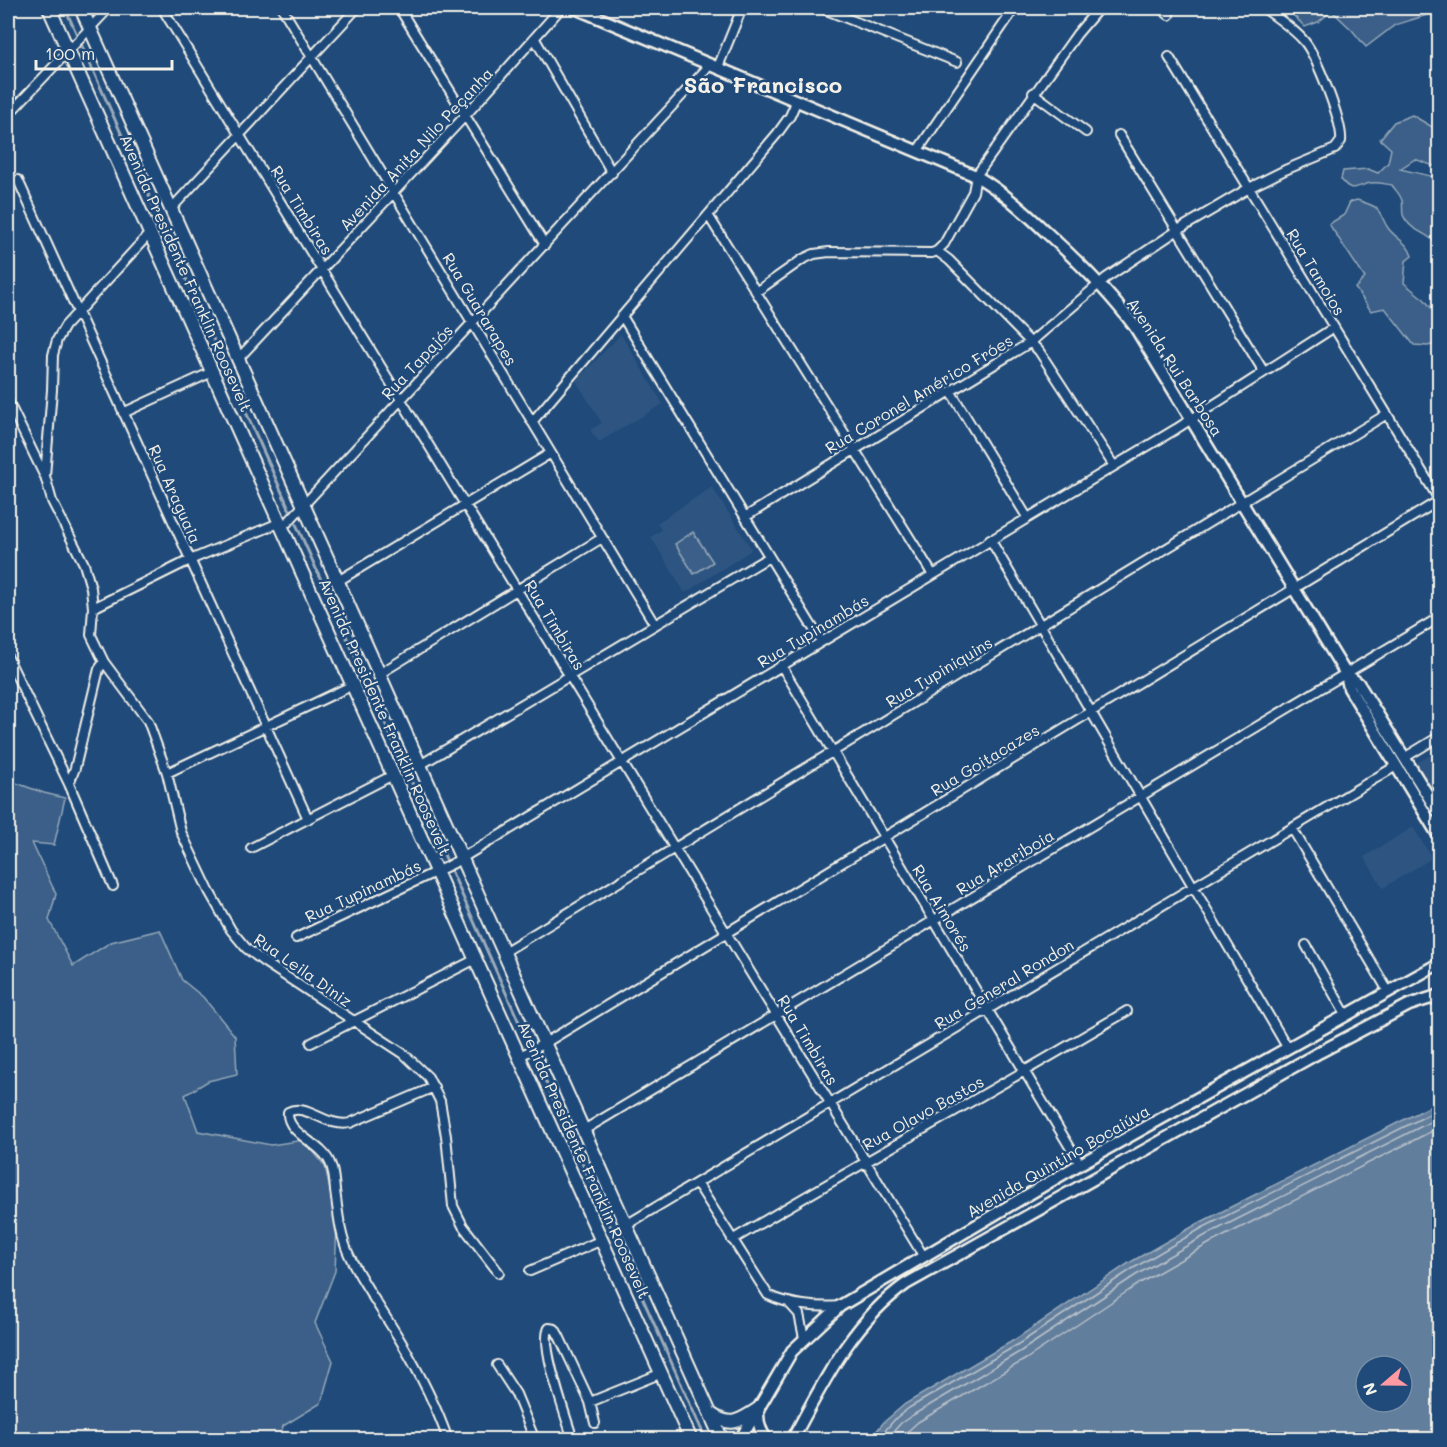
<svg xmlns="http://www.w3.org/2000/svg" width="1447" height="1447" viewBox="0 0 1447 1447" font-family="Mali,sans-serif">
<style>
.built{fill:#2d5581}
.green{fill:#3a5f88;stroke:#97a8b8;stroke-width:1.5}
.water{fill:#627e9d;stroke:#9cacbb;stroke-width:1.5;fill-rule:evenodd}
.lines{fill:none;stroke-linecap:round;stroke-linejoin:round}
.shore{stroke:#bac3ca;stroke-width:1.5}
.stream{stroke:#9cacbb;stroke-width:3}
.minor-casing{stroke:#f4f1e8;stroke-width:12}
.secondary-casing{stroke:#f4f1e8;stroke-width:15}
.primary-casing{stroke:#f4f1e8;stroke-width:16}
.minor{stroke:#1f4a7a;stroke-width:8}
.secondary{stroke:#1f4a7a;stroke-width:10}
.primary{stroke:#1f4a7a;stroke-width:12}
.labels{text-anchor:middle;stroke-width:5;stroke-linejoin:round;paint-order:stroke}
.street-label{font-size:16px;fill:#f4f1e8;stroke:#1f4a7a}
.district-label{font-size:22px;font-weight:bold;fill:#f4f1e8;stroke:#1f4a7a}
</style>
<rect width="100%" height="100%" fill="#1f4a7a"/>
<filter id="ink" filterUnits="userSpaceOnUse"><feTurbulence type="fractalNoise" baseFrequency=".0167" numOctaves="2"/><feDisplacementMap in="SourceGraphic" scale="12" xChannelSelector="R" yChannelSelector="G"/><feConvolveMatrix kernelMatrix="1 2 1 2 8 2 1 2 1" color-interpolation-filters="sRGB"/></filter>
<g filter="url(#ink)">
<path class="built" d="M 621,334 L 663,404 L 599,442 L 590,430 L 602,423 L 576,381 Z
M 712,487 L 751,548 L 750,551 L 685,593 L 651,537 L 661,530 L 657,523 Z
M 1439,750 L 1439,801 L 1417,763 Z
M 1413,827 L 1432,858 L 1383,888 L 1364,857 Z"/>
<path class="green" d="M 1276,8 L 1439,8 L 1440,11 L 1395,25 L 1366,47 L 1352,30 L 1332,11 L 1318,22 L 1305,27 L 1293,15 Z
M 1412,115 L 1439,131 L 1439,168 L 1415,159 L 1400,169 L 1439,178 L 1439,265 L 1437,264 C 1444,229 1413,239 1403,215 C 1402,210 1403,205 1402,201 C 1401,195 1395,190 1392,185 C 1385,184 1378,182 1371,183 C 1357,185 1352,195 1341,179 L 1343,171 L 1368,169 L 1378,173 L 1388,163 L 1391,149 L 1380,139 L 1394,122 Z
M 1357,200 C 1363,202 1370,204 1375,207 C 1382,213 1383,221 1388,228 C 1396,239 1408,242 1412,256 L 1406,261 L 1404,283 L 1425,300 L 1439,318 L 1439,343 L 1428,346 L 1414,345 L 1385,308 L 1371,311 L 1355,288 L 1365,278 L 1329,224 L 1344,215 L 1350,202 Z
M 693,532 L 713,562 L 694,574 L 675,544 Z
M 8,780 L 44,793 L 65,798 L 54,845 L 32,843 L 56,894 L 49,920 L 73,966 L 111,942 L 160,930 L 182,980 L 203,997 L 235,1036 L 237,1074 L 208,1081 L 185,1095 L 198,1131 L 271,1145 L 304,1140 L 325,1166 L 337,1223 L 335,1271 L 315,1323 L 333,1361 L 321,1403 L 283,1426 L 280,1439 L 8,1439 Z"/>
<path class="water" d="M 1439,1102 L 1439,1439 L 870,1439 L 884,1422 L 905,1404 L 1014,1340 L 1129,1263 L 1199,1223 ZM 1366,1366 L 1402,1366 L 1402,1402 L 1366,1402 Z"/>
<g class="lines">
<path class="shore" d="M 877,1440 L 896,1418 L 909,1408 L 1017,1345 L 1132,1269 L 1202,1228 L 1440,1109
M 886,1440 L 901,1423 L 913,1415 L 1021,1351 L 1136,1275 L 1206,1235 L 1440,1117
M 898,1440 L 918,1422 L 1026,1359 L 1140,1283 L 1210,1243 L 1440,1127"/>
<path class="stream" d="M 65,8 L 703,1433"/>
<g class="minor-casing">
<path id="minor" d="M 162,8 L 924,1257
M 282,8 L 655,625
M 399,8 L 545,245
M 821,8 L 957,62
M 1160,8 L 1169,15
M 535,39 L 612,173
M 1169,57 L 1440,501
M 718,67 L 742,8
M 1033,93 L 1086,132
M 8,115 L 109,8
M 1119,135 L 1264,372
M 918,150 L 1010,15 L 1012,8
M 18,180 L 308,819
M 171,209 L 357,8
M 708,215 L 933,575
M 150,233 L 65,326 L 57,340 L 53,355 L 52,390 L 45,476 L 52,501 L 84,564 L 91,588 L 93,608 L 91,635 L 104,662 L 148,721 L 167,773 L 181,832 L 209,891 L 231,930 L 246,948 L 264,962 L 404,1054 L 428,1077 L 440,1101 L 446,1136 L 453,1206 L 463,1226 L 499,1273
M 937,251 L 949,260 L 1039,351 L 1114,466
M 756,292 L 803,259 L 814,254 L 829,252 L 932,253 L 937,251 L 944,244 L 973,192 L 976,176 L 1077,34 L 1099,8
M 622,316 L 821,641
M 238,359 L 465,116 L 561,8
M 951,392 L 1027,517
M 8,401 L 44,475
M 123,413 L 212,372
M 532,422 L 777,134 L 790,116 L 797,100
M 745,517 L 1031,342 L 1106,278 L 1178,230 L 1249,188 L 1285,170 L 1335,149 L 1341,141 C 1343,123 1316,55 1304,41 C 1293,28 1277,18 1264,8
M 990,539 L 1287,1047
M 338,581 L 551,453
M 93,608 L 190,560 L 274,525 L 288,522 L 711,64
M 8,658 L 69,784 L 113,886
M 781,665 L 1080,1164
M 379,674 L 602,538
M 1404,758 L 1440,736
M 420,765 L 769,557
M 167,773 L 353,685
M 69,784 L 75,768 L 99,669 L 104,662
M 1292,828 L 1388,991
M 251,848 L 393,775
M 296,938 L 452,864 L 1176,429 L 1333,328
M 1306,945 L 1346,1015
M 504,952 L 1387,414
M 311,1043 L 476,959
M 520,1056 L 545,1043 L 1440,500
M 434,1087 L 350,1123 C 326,1128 306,1102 288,1112 C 286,1134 322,1143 330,1163 C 334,1171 334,1182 335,1190 C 338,1213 340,1237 350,1257 C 364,1286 384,1313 400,1340 C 419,1372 436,1405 448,1440
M 584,1130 L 1440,617
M 697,1183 L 768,1295 C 789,1305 817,1308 840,1306
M 626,1225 L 1396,766
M 732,1240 C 863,1162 996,1089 1127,1011
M 530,1271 L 602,1240
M 788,1302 L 799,1314 L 804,1338
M 497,1365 L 516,1394 L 535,1440
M 590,1402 L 662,1373
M 573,1440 C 567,1419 539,1344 549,1328 L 555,1329 L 559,1336 L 590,1402 L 595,1423"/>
</g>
<g class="secondary-casing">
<path id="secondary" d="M 575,8 L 976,176 C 1002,191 1025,212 1047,233 C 1080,263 1109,292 1135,327 L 1346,674 L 1358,683 L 1440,815
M 1346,674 L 1349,688 L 1440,838
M 758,1410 C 758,1422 759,1431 768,1440
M 740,1440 L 792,1351 L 840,1306 L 1080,1164 L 1440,963
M 792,1440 C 823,1383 852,1322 906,1284 L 1320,1052 L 1409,1005 L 1440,995"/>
</g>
<g class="primary-casing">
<path id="primary" d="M 49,8 L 691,1440
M 81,8 L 722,1440
M 711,1414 C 730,1428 740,1421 758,1409"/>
</g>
<use href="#minor" class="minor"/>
<use href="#secondary" class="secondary"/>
<use href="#primary" class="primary"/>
</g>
</g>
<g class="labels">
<g class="street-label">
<text transform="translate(416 149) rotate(-47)" y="6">Avenida Anita Nilo Peçanha</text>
<text transform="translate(302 210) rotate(58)" y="6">Rua Timbiras</text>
<text transform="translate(1316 272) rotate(59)" y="6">Rua Tamoios</text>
<text transform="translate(186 273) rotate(66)" y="6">Avenida Presidente Franklin Roosevelt</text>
<text transform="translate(480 309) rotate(59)" y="6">Rua Guararapes</text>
<text transform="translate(417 362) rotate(-47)" y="6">Rua Tapajós</text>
<text transform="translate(1175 367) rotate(57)" y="6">Avenida Rui Barbosa</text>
<text transform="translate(919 394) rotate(-31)" y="6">Rua Coronel Américo Fróes</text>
<text transform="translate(175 494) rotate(66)" y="6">Rua Araguaia</text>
<text transform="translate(555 625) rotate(59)" y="6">Rua Timbiras</text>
<text transform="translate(813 631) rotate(-31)" y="6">Rua Tupinambás</text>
<text transform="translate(939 672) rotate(-31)" y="6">Rua Tupiniquins</text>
<text transform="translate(385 717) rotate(66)" y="6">Avenida Presidente Franklin Roosevelt</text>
<text transform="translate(985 760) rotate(-31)" y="6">Rua Goitacazes</text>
<text transform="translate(1005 862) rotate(-31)" y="6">Rua Arariboia</text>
<text transform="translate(363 891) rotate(-25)" y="6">Rua Tupinambás</text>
<text transform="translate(942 908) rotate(59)" y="6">Rua Aimorés</text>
<text transform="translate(303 970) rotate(35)" y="6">Rua Leila Diniz</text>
<text transform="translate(1004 984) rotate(-31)" y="6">Rua General Rondon</text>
<text transform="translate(808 1040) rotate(59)" y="6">Rua Timbiras</text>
<text transform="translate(923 1113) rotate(-29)" y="6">Rua Olavo Bastos</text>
<text transform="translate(584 1160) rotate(66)" y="6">Avenida Presidente Franklin Roosevelt</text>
<text transform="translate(1058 1161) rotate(-30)" y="6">Avenida Quintino Bocaiúva</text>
</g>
<g class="district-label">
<text x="763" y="93">São Francisco</text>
</g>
</g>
<rect width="1447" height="1447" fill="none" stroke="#1f4a7a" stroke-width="30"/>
<rect x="15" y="15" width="1417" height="1417" fill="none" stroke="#f4f1e8" stroke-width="2" filter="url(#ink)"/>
<g transform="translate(1384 1384) rotate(250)"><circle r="28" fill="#1f4a7a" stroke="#748da6" stroke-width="1.5"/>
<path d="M0-4.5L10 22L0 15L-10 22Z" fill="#ff9aa2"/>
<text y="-9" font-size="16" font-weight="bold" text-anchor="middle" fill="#f4f1e8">N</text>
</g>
<path d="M36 60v9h136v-9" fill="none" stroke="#f4f1e8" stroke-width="3"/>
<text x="45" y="60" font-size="18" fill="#f4f1e8" stroke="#1f4a7a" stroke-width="4.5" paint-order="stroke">100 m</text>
</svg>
